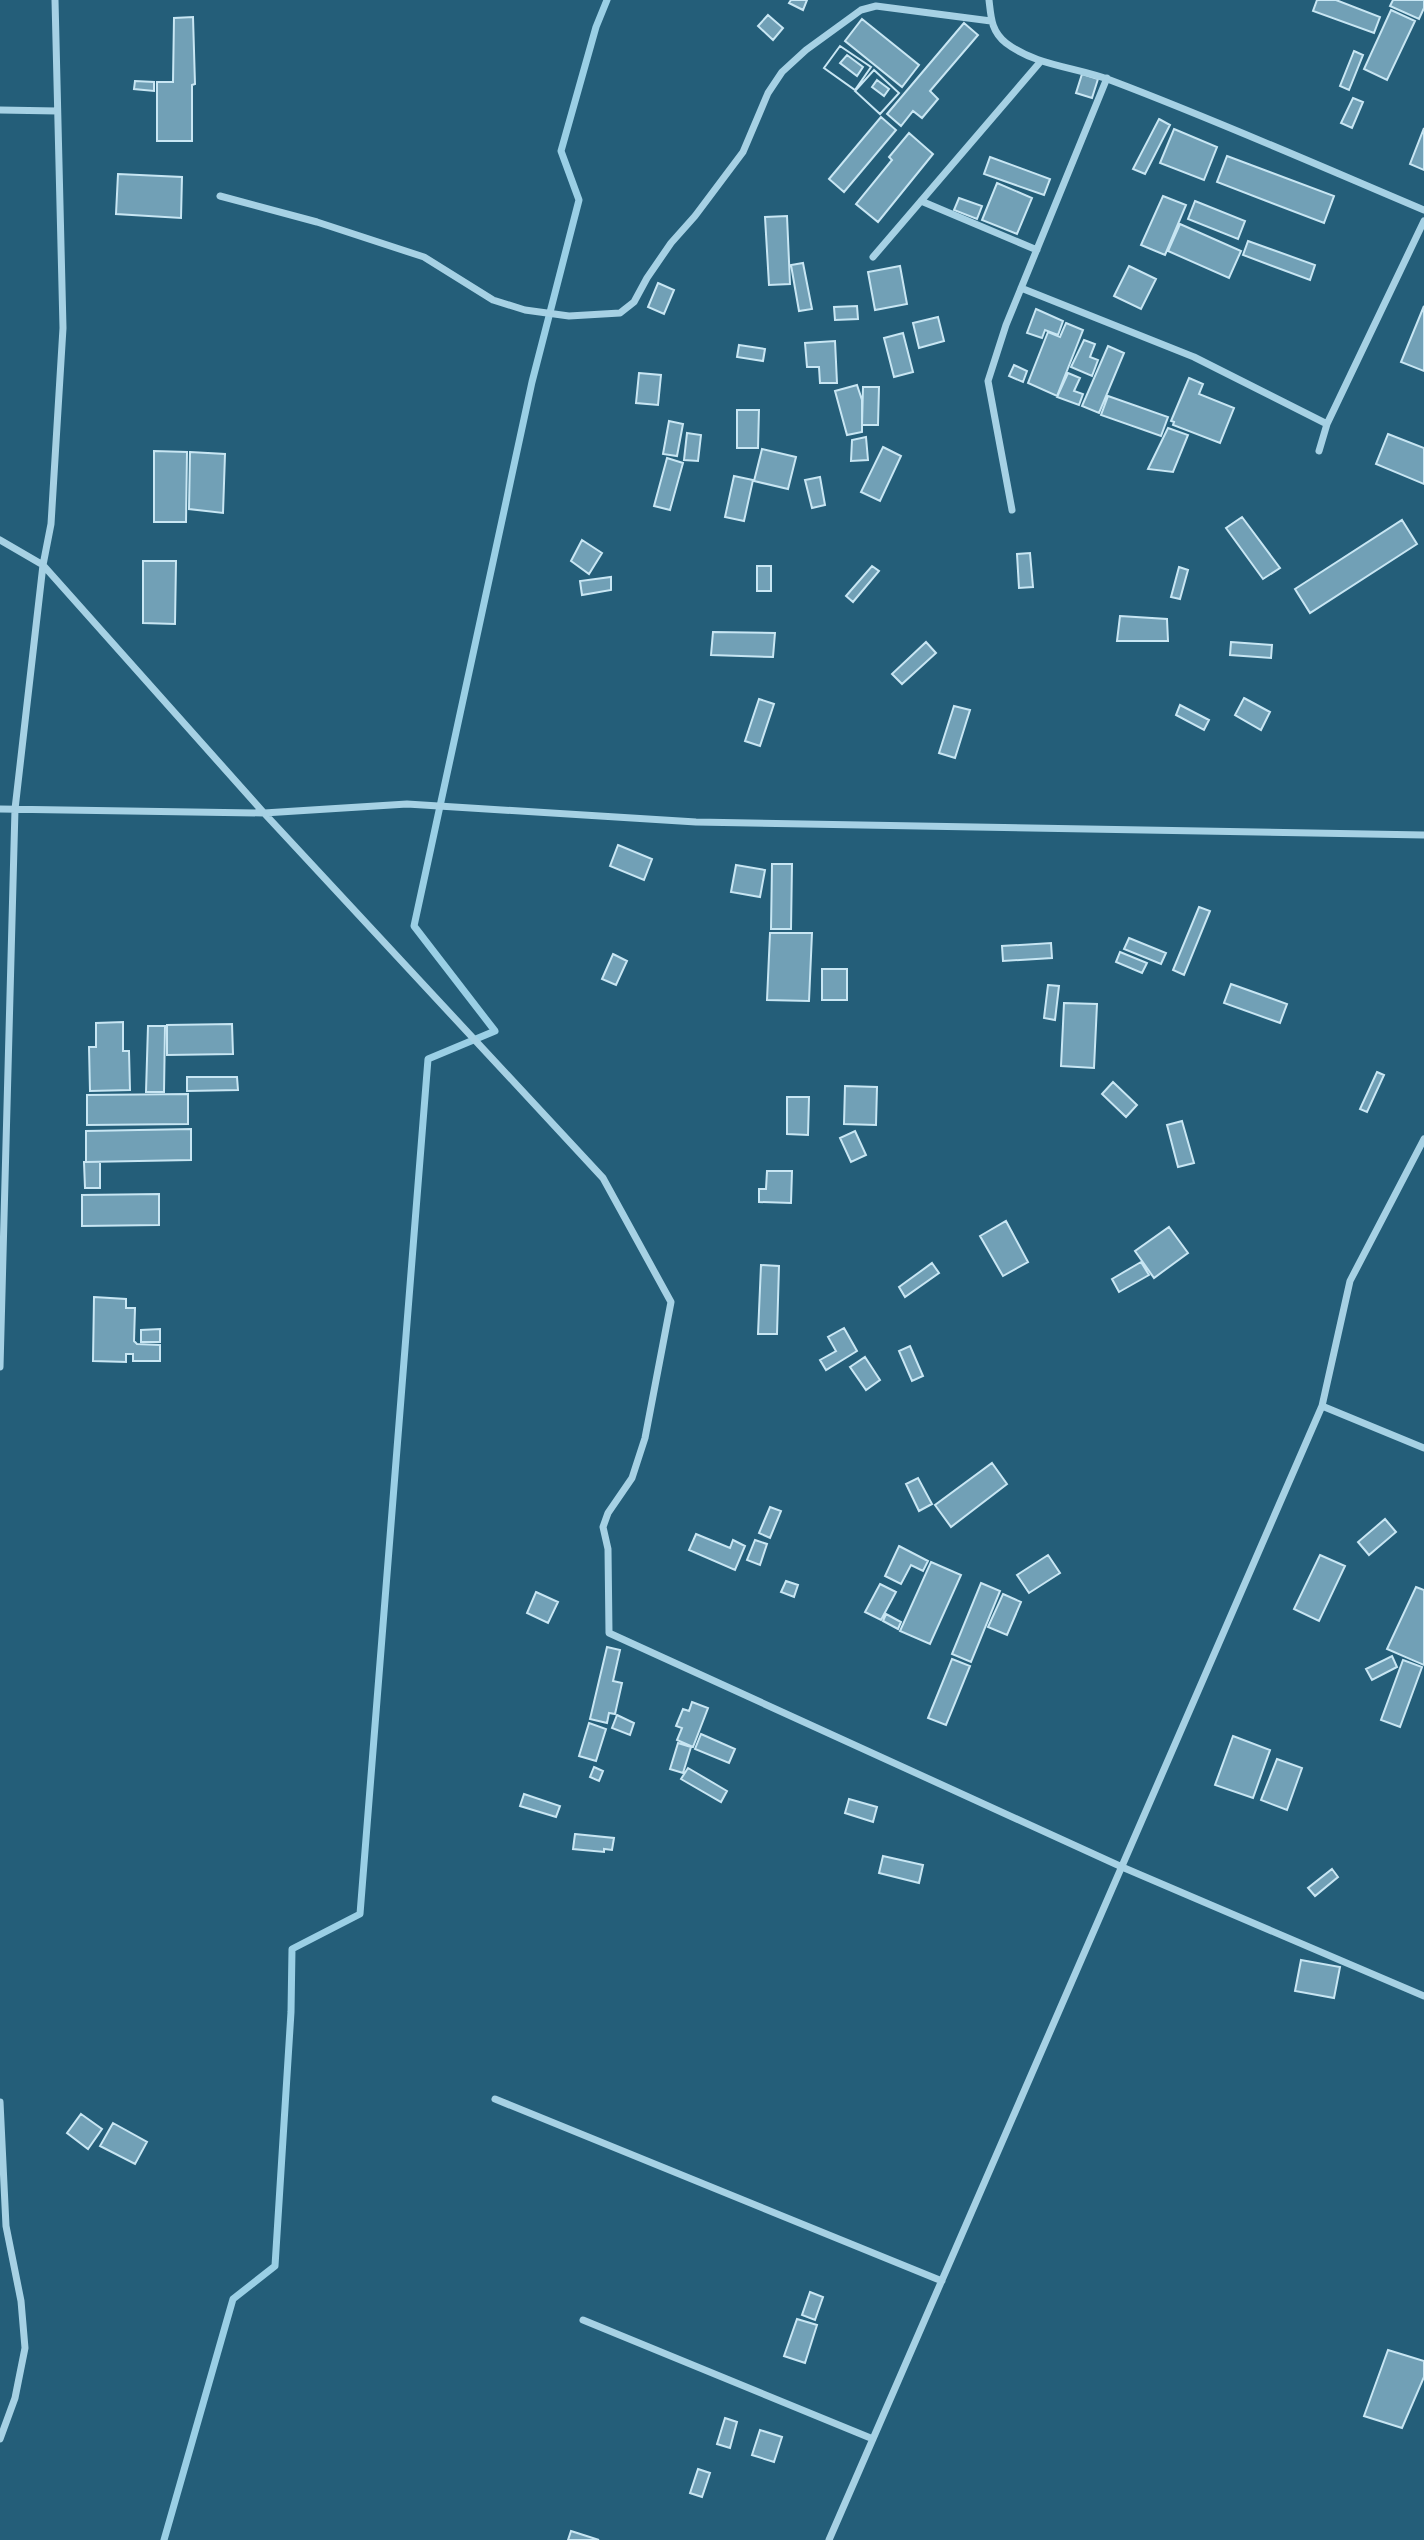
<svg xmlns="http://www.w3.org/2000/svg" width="1424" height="2540" viewBox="0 0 1424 2540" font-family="'Fira Sans',sans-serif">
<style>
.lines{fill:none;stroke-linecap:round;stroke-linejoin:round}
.stream{stroke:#9acfe5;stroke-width:7}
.building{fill:#71a0b6;stroke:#c8e6f3;stroke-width:2;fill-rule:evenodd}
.minor{stroke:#a6d1e4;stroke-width:7}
</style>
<rect width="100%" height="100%" fill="#245e79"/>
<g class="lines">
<path class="stream" d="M 164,2540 L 233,2299 L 275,2266 L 291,2012 L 292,1949 L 360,1914 L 428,1059 L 495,1031 L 414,926 L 532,382 L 579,200 L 561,151 L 596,27 L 607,0"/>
</g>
<path class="building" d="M 791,0 L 807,0 L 803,10 L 789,3 Z
M 1317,0 L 1336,0 L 1380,17 L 1374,33 L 1313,11 Z
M 1393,0 L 1424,0 L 1424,8 L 1419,19 L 1390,6 Z
M 1391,10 L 1415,21 L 1387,80 L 1364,69 Z
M 768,15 L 783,28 L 773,40 L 758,26 Z
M 193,17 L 195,84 L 192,85 L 192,141 L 157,141 L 157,82 L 173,82 L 174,18 Z
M 862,19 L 919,65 L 902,87 L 845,41 Z
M 964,23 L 978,35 L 930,91 L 938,99 L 922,118 L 913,111 L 901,126 L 887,114 Z
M 840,46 L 871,67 L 855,90 L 824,68 ZM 847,55 L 863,67 L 857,76 L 840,63 Z
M 840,46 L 871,67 L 855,90 L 824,68 Z
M 1354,51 L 1363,55 L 1349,90 L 1340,86 Z
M 874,70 L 899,93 L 880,114 L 855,91 ZM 877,80 L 889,89 L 884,96 L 872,87 Z
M 874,70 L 899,93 L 880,114 L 855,91 Z
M 1082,74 L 1098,79 L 1092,98 L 1076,93 Z
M 135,81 L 154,82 L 154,91 L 134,89 Z
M 1353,98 L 1363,102 L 1352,128 L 1341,123 Z
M 881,117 L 896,130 L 844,192 L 829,179 Z
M 1159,119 L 1170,125 L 1145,174 L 1133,169 Z
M 1424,128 L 1424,170 L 1410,164 Z
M 1174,129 L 1217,147 L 1204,180 L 1160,163 Z
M 909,133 L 933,154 L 878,222 L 856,204 L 892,160 L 889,157 Z
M 1227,156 L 1334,196 L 1324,223 L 1217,182 Z
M 990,157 L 1050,179 L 1044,195 L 984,174 Z
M 118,174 L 182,177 L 181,218 L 116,214 Z
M 997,183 L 1032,198 L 1017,234 L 982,220 Z
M 1163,196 L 1186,205 L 1165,255 L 1141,245 Z
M 959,198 L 982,206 L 977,219 L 954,210 Z
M 1195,201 L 1245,221 L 1238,239 L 1188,219 Z
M 787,216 L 790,284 L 769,285 L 765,217 Z
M 1180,224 L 1241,251 L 1229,278 L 1168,251 Z
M 1248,241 L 1315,265 L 1310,280 L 1243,255 Z
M 803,263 L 812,309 L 799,311 L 791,265 Z
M 900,266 L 907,304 L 875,310 L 868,272 Z
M 1129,266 L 1156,279 L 1141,309 L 1114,296 Z
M 658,283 L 674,290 L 664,314 L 648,307 Z
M 857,306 L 858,319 L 835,320 L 834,307 Z
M 1424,306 L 1424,371 L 1401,362 Z
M 1036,309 L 1063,321 L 1058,335 L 1045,330 L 1042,338 L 1027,333 Z
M 938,317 L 944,341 L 919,348 L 913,323 Z
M 1066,323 L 1083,330 L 1057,396 L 1028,383 L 1048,332 L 1060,337 Z
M 903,333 L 913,372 L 894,377 L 884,338 Z
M 1084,340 L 1095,344 L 1090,357 L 1098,360 L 1092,376 L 1071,367 Z
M 835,341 L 837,383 L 820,383 L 819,367 L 807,367 L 805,343 Z
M 739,345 L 765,349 L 763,361 L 737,357 Z
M 1108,346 L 1124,353 L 1099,413 L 1082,406 Z
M 1014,365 L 1027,371 L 1023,382 L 1009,376 Z
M 639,373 L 661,375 L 658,405 L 636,403 Z
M 1068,373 L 1080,378 L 1074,391 L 1083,394 L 1079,405 L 1057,397 Z
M 1189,378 L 1203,384 L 1199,394 L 1234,408 L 1220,443 L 1173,425 L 1174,422 L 1171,421 Z
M 857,385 L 862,400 L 862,432 L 847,435 L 835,391 Z
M 863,387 L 879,387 L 878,425 L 862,425 Z
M 1108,396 L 1168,417 L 1161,436 L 1101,415 Z
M 737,410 L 759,410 L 758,448 L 737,448 Z
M 669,421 L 683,424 L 677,456 L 663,454 Z
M 1168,428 L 1188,435 L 1173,472 L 1148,469 Z
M 687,433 L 701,435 L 698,461 L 684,460 Z
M 1388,434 L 1424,448 L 1424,484 L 1376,464 Z
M 866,437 L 868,460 L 851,461 L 852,440 Z
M 883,447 L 901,456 L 880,501 L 861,492 Z
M 762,449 L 796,457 L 788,489 L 754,481 Z
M 154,451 L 187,452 L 186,522 L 154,522 Z
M 190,452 L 225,454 L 223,513 L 189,509 Z
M 667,458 L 683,463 L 670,510 L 654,506 Z
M 734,476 L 753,480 L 744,521 L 725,517 Z
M 820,477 L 825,505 L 812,508 L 805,480 Z
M 1242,517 L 1280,568 L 1263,579 L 1226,528 Z
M 1402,520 L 1417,544 L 1310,613 L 1295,589 Z
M 582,540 L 602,553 L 589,574 L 571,561 Z
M 1030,553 L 1033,587 L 1019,588 L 1017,554 Z
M 143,561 L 176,561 L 175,624 L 143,623 Z
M 757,566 L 771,566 L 771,591 L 757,591 Z
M 872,566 L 879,571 L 853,602 L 846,596 Z
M 1179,567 L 1188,570 L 1180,599 L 1171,597 Z
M 611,577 L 611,590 L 582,595 L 580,581 Z
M 1120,616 L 1167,619 L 1168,641 L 1117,641 Z
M 713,632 L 775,633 L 773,657 L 711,655 Z
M 926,642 L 936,653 L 902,684 L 892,674 Z
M 1231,642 L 1272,645 L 1271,658 L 1230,655 Z
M 1244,698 L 1270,712 L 1261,730 L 1235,715 Z
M 759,699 L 774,704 L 760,746 L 745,741 Z
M 1180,705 L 1209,720 L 1204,730 L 1176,715 Z
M 954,706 L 970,710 L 955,758 L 939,753 Z
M 618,845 L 652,859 L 644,880 L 610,866 Z
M 772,864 L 792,864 L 791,929 L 771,929 Z
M 736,865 L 765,870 L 760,897 L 731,892 Z
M 1199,907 L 1210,911 L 1184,975 L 1173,970 Z
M 770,933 L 812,933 L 809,1001 L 767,1000 Z
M 1129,938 L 1166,953 L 1161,964 L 1124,949 Z
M 1051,943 L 1052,958 L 1003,961 L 1002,946 Z
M 1120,952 L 1147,963 L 1142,973 L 1116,962 Z
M 613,954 L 627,961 L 616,985 L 602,979 Z
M 822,969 L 847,969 L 847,1000 L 822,1000 Z
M 1231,984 L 1287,1004 L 1280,1023 L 1224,1003 Z
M 1048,985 L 1059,986 L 1055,1020 L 1044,1018 Z
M 1064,1003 L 1097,1004 L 1094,1068 L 1061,1066 Z
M 123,1022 L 123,1051 L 129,1051 L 130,1090 L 90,1091 L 89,1047 L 96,1047 L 96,1023 Z
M 232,1024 L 233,1054 L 167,1055 L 167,1025 Z
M 148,1026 L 165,1026 L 164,1092 L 146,1092 Z
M 1377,1072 L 1384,1075 L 1367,1112 L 1360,1109 Z
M 187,1077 L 237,1077 L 238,1090 L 187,1091 Z
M 1113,1082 L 1137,1105 L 1126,1117 L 1102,1094 Z
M 845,1086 L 877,1087 L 876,1125 L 844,1124 Z
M 188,1094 L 188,1124 L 87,1125 L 87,1095 Z
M 787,1097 L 809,1097 L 808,1135 L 787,1134 Z
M 1182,1121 L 1194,1163 L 1178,1167 L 1167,1125 Z
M 191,1129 L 191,1160 L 86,1162 L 86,1131 Z
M 855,1131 L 866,1155 L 851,1162 L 840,1138 Z
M 84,1162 L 100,1162 L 100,1188 L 85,1188 Z
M 767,1171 L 792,1171 L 791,1203 L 759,1202 L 759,1189 L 766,1189 Z
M 159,1194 L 159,1225 L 82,1226 L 82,1195 Z
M 1006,1221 L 1028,1262 L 1003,1276 L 980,1236 Z
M 1169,1227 L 1188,1253 L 1154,1278 L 1135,1251 Z
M 1141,1262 L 1149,1275 L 1119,1292 L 1112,1279 Z
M 932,1263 L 939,1273 L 905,1297 L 899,1287 Z
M 761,1265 L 779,1266 L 777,1334 L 758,1334 Z
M 94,1297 L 126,1299 L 126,1308 L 135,1308 L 134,1341 L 137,1344 L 160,1345 L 160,1361 L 133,1361 L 133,1354 L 126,1354 L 126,1362 L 93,1361 Z
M 844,1328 L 857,1351 L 826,1370 L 820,1360 L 836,1351 L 828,1337 Z
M 160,1329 L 160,1342 L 141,1342 L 141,1330 Z
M 910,1346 L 923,1376 L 912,1381 L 899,1351 Z
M 865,1357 L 880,1380 L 866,1390 L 850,1367 Z
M 992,1463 L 1007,1484 L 951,1527 L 935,1505 Z
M 918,1478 L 932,1504 L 919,1511 L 906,1484 Z
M 770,1507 L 781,1511 L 770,1538 L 759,1533 Z
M 1385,1519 L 1396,1532 L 1369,1555 L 1358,1542 Z
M 696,1534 L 730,1548 L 733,1540 L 745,1546 L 735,1570 L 689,1550 Z
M 755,1540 L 767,1544 L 760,1565 L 747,1560 Z
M 899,1546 L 928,1561 L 923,1571 L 911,1565 L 901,1584 L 885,1576 Z
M 1048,1555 L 1060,1573 L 1029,1593 L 1017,1575 Z
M 1320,1555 L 1345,1566 L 1319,1621 L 1294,1609 Z
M 931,1562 L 961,1575 L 930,1644 L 900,1631 Z
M 786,1581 L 798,1585 L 794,1597 L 781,1592 Z
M 981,1583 L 1000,1591 L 971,1662 L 952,1654 Z
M 880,1584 L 896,1592 L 881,1620 L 865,1612 Z
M 1416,1587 L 1424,1590 L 1424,1665 L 1387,1649 Z
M 536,1592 L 558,1602 L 548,1623 L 527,1613 Z
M 1003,1594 L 1021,1602 L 1007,1635 L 988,1627 Z
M 886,1614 L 901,1622 L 898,1629 L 883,1621 Z
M 607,1647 L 620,1650 L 613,1681 L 622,1683 L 615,1714 L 609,1713 L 607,1723 L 590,1719 Z
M 1392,1656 L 1397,1667 L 1372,1680 L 1366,1669 Z
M 952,1659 L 970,1666 L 946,1725 L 928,1718 Z
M 1403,1660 L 1422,1667 L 1400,1727 L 1381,1720 Z
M 692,1702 L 708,1708 L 693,1747 L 677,1740 L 682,1728 L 676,1726 L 683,1709 L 689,1711 Z
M 617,1715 L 634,1723 L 630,1735 L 612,1728 Z
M 589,1723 L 606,1729 L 596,1761 L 579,1756 Z
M 701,1734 L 735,1749 L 729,1763 L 695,1749 Z
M 1233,1736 L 1270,1750 L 1253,1798 L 1215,1785 Z
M 678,1743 L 691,1747 L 683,1773 L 670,1769 Z
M 1277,1759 L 1302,1768 L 1287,1810 L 1261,1800 Z
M 594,1767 L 603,1771 L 599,1781 L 590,1777 Z
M 688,1768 L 727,1791 L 721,1802 L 681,1779 Z
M 524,1794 L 560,1806 L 556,1817 L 520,1806 Z
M 849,1799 L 877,1807 L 873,1822 L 845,1813 Z
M 575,1834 L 614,1838 L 612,1850 L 604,1849 L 604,1852 L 573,1849 Z
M 883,1856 L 923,1865 L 919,1883 L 879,1873 Z
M 1332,1869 L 1338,1877 L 1315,1896 L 1308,1888 Z
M 1301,1960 L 1340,1967 L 1334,1998 L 1295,1991 Z
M 81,2114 L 102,2129 L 88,2149 L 67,2133 Z
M 113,2123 L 147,2142 L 135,2164 L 100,2146 Z
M 810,2292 L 823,2297 L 815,2320 L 802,2315 Z
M 797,2319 L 817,2325 L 805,2363 L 784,2356 Z
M 1388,2350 L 1424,2361 L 1424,2377 L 1402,2428 L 1364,2416 Z
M 725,2418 L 737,2422 L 730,2448 L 717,2444 Z
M 760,2430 L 782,2437 L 774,2462 L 752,2455 Z
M 698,2469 L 710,2473 L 702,2497 L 690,2493 Z
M 571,2531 L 599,2540 L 568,2540 Z"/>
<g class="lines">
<path class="minor" d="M 989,0 C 991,17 991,31 1006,43 C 1036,66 1076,67 1110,80 C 1216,120 1320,166 1424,210
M 0,110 L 57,111
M 220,196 L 317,222 L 424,257 L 493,300 L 525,310 L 569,316 L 620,313 L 634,302 L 647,278 L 671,243 L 695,216 L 743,152 L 768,93 L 782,72 L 806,50 L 861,10 L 876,6 L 991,21
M 921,201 L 1037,250
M 873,257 L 1041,61
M 1021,288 L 1194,357 L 1327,424
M 1319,451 L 1327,424 L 1424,221
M 1012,510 L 988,381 L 1006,325 L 1107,78
M 0,540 L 43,565 L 264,813 L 603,1178 L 671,1302 L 645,1438 L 632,1478 L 608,1513 L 603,1527 L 608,1549 L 609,1633 L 1122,1867 L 1424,1996
M 0,809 L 264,813 L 407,804 L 696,822 L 1424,835
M 0,1367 L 15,809 L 43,565 L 51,524 L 63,328 L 55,0
M 1322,1406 L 1424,1448
M 495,2099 L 942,2281
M 0,2102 L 6,2226 L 21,2301 L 25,2348 L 15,2398 L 0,2439
M 583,2320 L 873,2439
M 829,2540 L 1322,1406 L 1350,1281 L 1424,1139"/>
</g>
</svg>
